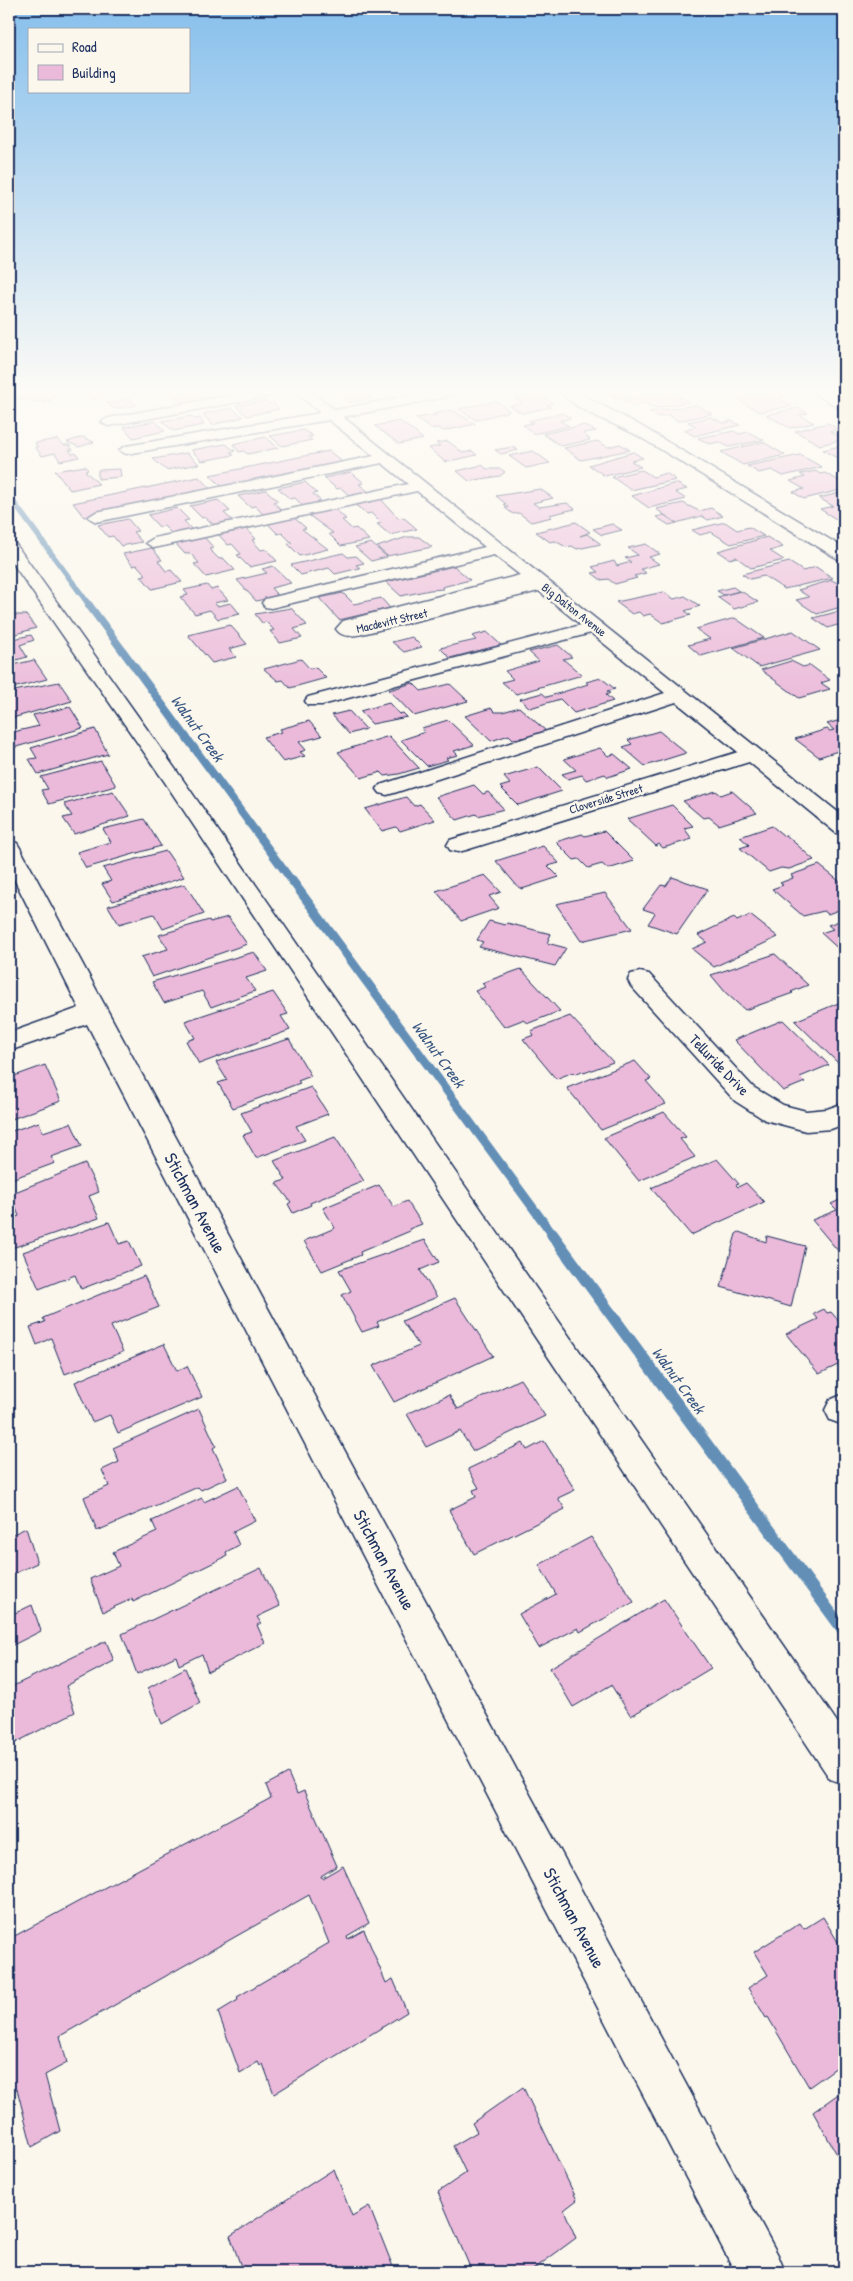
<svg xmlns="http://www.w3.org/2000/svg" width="853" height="2281" viewBox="0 0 853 2281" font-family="'Patrick Hand',sans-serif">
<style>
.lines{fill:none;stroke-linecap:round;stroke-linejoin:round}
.stream-far3{stroke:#638fb7;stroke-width:5.5}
.stream-far2{stroke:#638fb7;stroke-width:8}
.stream-far1{stroke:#638fb7;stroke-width:9}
.stream{stroke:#638fb7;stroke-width:12}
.building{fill:#ebbada;stroke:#1b2f5e}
.minor-casing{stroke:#1b2f5e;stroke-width:3}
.minor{fill:#fbf7ec;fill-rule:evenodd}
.labels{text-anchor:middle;stroke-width:5;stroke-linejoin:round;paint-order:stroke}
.far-street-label{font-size:12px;fill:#1b2f5e;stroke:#fbf7ec}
.street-label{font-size:15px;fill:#1b2f5e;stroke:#fbf7ec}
.water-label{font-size:16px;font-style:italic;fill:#395783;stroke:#fbf7ec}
.near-street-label{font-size:18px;fill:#1b2f5e;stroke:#fbf7ec}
</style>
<rect width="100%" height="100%" fill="#fbf7ec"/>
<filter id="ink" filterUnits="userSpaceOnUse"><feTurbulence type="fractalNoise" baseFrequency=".02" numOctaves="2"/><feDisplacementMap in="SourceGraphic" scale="10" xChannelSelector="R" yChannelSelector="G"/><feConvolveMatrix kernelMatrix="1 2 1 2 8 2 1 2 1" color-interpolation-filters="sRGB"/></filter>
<g filter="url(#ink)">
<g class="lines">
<path class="stream-far3" d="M 9,496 L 90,606"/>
<path class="stream-far2" d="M 89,605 L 292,881"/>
<path class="stream-far1" d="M 291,879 L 553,1235"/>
<path class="stream" d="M 552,1234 L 844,1631"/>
</g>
<path class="building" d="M 27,392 L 46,392 L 58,394 L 47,403 L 17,399 Z
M 83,392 L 117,392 L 92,400 Z
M 170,392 L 201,392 L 198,394 L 207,401 L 184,405 Z
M 335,392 L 363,392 L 371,398 L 348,403 Z
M 622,392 L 630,397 L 617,400 L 607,394 Z
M 662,392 L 672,392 L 688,402 L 656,408 L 645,403 L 633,406 L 624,400 Z
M 771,392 L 778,392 L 786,396 L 778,398 L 792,406 L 760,412 L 737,399 Z
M 537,393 L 553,403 L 547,405 L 551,407 L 522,413 L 510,406 L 523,403 L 514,398 Z
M 130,399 L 137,405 L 114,409 L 107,403 Z
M 265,401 L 268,403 L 273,403 L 279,409 L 247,416 L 236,406 Z
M 496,401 L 510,411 L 476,420 L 459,409 Z
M 697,405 L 712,414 L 678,421 L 669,415 L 658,417 L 649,412 Z
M 232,408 L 243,417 L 212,425 L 203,414 Z
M 798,408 L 808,413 L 800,415 L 814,423 L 790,428 L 766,415 Z
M 452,410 L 475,424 L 443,431 L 439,428 L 431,429 L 415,418 L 436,415 L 434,414 Z
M 562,413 L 571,418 L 560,421 L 569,426 L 534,434 L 523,425 L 533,423 L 529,421 Z
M 192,416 L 195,419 L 200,418 L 204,425 L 173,431 L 162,421 Z
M 711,417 L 723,423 L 732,421 L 740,425 L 694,436 L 684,430 L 696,426 L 688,422 Z
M 155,421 L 165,431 L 133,438 L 124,427 Z
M 399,421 L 412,430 L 423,439 L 399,444 L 375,426 Z
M 828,423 L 838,429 L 830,431 L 844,439 L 820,445 L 795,431 Z
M 583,425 L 596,431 L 583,433 L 590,440 L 561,446 L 543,434 Z
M 303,430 L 313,436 L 308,437 L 312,440 L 282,446 L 270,436 Z
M 734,431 L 739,434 L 748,432 L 764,440 L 729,447 L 719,442 L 709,444 L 698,438 Z
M 83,437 L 94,442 L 79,447 L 67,442 Z
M 266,437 L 278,448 L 247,454 L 244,451 L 239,452 L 233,444 Z
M 57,439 L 64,445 L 69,445 L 73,450 L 69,450 L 72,454 L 76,453 L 79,457 L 60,461 L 55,453 L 42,456 L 35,447 L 38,447 L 35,443 Z
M 448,441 L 463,453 L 472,451 L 477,455 L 445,462 L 429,448 L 440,446 L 436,443 Z
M 597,441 L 608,447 L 620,444 L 630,450 L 581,460 L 564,448 Z
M 763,442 L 785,455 L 743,465 L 721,452 Z
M 226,444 L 235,451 L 230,452 L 234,455 L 202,461 L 191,450 Z
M 844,445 L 844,462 L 823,450 Z
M 513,447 L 518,450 L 501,454 L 495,450 Z
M 329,451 L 345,464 L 224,489 L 210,475 Z
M 533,451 L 550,463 L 526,468 L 509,456 Z
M 633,452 L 643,458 L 631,461 L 641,467 L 605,476 L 589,465 Z
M 187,453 L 199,464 L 166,470 L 153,459 Z
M 800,455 L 822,467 L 783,476 L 772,470 L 759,473 L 747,466 Z
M 482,465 L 487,469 L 501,469 L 505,472 L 500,476 L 469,481 L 457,471 Z
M 85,466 L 88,470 L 85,471 L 99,484 L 70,490 L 55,471 Z
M 120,469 L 121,477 L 98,479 L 98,470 Z
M 642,470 L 653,477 L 666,473 L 676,480 L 631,490 L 612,477 Z
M 816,471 L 820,474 L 825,473 L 843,483 L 841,483 L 844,485 L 844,489 L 804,499 L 793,492 L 804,489 L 790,481 L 805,477 L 800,474 Z
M 351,472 L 364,483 L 359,484 L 370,493 L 351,497 L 341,488 L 337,489 L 324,478 Z
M 199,477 L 212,491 L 84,517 L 73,503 Z
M 305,482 L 317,493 L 313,494 L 323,503 L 304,507 L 295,498 L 290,499 L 278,488 Z
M 676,483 L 687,489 L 675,492 L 686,499 L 649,508 L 632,496 Z
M 540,489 L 553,498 L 533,503 L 539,507 L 567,503 L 575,509 L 549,515 L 552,517 L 531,522 L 519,513 L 513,514 L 505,508 L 508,507 L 504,504 L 506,504 L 496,496 Z
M 266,490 L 278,501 L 273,502 L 283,511 L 264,515 L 255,506 L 250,507 L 238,496 Z
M 844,492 L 844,516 L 836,519 L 820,509 L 833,506 L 819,498 Z
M 380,498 L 398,518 L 403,517 L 417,529 L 390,535 L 377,524 L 381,523 L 371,513 L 367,514 L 354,504 Z
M 218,500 L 230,511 L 224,513 L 234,522 L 215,526 L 205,517 L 202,518 L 190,506 Z
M 683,503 L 699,511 L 711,508 L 723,516 L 708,520 L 702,516 L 676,523 L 656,509 Z
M 177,508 L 189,520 L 184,521 L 193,531 L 173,535 L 164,526 L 159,527 L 148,515 Z
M 334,508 L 346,519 L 342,520 L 352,529 L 356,528 L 369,540 L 341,546 L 329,534 L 333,533 L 307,514 Z
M 664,515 L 677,523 L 669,525 L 656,517 Z
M 293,517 L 306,528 L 302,529 L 328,549 L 300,556 L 288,544 L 292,543 L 282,533 L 278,534 L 267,523 Z
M 128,519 L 138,531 L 133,532 L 142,542 L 121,546 L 113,536 L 108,537 L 98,525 Z
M 576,522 L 590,532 L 580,536 L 587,534 L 601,544 L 577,549 L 572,546 L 566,547 L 555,541 L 550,542 L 536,532 Z
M 725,522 L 737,530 L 749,527 L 764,536 L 731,544 L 711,532 L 700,535 L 692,530 Z
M 612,524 L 622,530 L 602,535 L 593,529 Z
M 245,527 L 256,539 L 252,540 L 261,550 L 266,549 L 277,561 L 249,567 L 237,555 L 241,554 L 232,544 L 228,545 L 217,533 Z
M 203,536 L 214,548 L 209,549 L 219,559 L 223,558 L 235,570 L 206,577 L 194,564 L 199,563 L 190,553 L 185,554 L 175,543 Z
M 407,537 L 419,537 L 432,547 L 387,556 L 377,547 Z
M 767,537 L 783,547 L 770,551 L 784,560 L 751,568 L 736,557 L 730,559 L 718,551 Z
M 371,543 L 387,557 L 371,561 L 355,547 Z
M 646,544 L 660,554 L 649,557 L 659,564 L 641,569 L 646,573 L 634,576 L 637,578 L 615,584 L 608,579 L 601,580 L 592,573 L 598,572 L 592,567 L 614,561 L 617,566 L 631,562 L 625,558 L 638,555 L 628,548 Z
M 152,548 L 162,560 L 158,561 L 166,571 L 171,570 L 182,582 L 152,589 L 141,576 L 146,575 L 137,565 L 133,566 L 123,554 Z
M 343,553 L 348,557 L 356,556 L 364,563 L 356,565 L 360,568 L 335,574 L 329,568 L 301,575 L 291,565 Z
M 789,562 L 803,571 L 816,567 L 833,578 L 784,589 L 764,576 L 750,579 L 742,574 Z
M 273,566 L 291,583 L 271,588 L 278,596 L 256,601 L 237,580 L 267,573 L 262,569 Z
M 454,566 L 470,580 L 442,587 L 443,589 L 430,590 L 401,596 L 386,582 Z
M 832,580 L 844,587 L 844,595 L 840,597 L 844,600 L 844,606 L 817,614 L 796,600 L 809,597 L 798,590 Z
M 207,585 L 211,590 L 217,588 L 228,600 L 214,603 L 217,606 L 231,603 L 240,614 L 218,619 L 210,610 L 195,614 L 180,597 L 188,595 L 184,590 Z
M 733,587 L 739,591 L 724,595 L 717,591 Z
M 741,591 L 758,602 L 734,609 L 717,597 Z
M 664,592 L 674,599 L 685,596 L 700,606 L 685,611 L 691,615 L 663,623 L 650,614 L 643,616 L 639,612 L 632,614 L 616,602 Z
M 343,593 L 354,604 L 381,598 L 390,608 L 339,620 L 319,598 Z
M 291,608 L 307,625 L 294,629 L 302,638 L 280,643 L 270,631 L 274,630 L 266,622 L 262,623 L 255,614 Z
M 844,610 L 844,630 L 837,625 L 828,628 L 813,618 Z
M 9,615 L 26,615 L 36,628 L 9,636 Z
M 735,618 L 764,638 L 701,656 L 688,645 L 710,639 L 696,629 Z
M 230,625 L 247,644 L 229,649 L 236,657 L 212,663 L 188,635 Z
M 793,631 L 820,650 L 759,667 L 733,648 Z
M 487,632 L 501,645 L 450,658 L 440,648 L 476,640 L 472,636 Z
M 31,635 L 34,640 L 20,645 L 27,657 L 9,662 L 9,640 Z
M 412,637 L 422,647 L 404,652 L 392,642 Z
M 558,645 L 572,657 L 563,659 L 582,675 L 516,694 L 502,682 L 513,679 L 505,671 L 539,661 L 529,652 Z
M 301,659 L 310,669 L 315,667 L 326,678 L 290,688 L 283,680 L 278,681 L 264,669 Z
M 34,660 L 47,679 L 9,689 L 9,666 Z
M 791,661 L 803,667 L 810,665 L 830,680 L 821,683 L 830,689 L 799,698 L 761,670 Z
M 601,678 L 615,689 L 607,691 L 610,693 L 606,695 L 613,701 L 574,713 L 560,699 L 530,708 L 520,699 L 542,693 L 547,697 L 588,684 L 586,682 Z
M 59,682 L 72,701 L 9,719 L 9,692 Z
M 413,683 L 421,691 L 450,684 L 468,701 L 414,716 L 389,690 Z
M 389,703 L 399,714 L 403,713 L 407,717 L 372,724 L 360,711 Z
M 70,707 L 83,728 L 16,747 L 9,733 L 39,726 L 33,715 Z
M 519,707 L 546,731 L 528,737 L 513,739 L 509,735 L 491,741 L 465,716 L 491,708 L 495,712 L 503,712 Z
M 349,711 L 366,729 L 349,734 L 332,715 Z
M 844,719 L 844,749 L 819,757 L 795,739 L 827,729 L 830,731 L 834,730 L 827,724 Z
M 448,720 L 474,745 L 454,751 L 458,755 L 446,758 L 448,760 L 427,766 L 401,740 L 425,732 L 422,728 Z
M 309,721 L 322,736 L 299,742 L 306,750 L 300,752 L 305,756 L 283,762 L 263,737 L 282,732 L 280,729 Z
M 95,729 L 108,754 L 38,774 L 29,759 L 37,758 L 31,748 Z
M 659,731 L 686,753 L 645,766 L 623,747 L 632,744 L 628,740 Z
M 389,736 L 419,768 L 399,774 L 385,776 L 381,772 L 361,778 L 338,752 Z
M 600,748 L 608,756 L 614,754 L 632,769 L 608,777 L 605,774 L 586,780 L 582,775 L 568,779 L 562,774 L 576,770 L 564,759 Z
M 101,761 L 116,786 L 49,804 L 41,790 L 48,789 L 41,777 Z
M 538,767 L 562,791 L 518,805 L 500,787 L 510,784 L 504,777 Z
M 474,785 L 483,794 L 488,792 L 504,809 L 478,816 L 476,814 L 457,820 L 436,797 Z
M 113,791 L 130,816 L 74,834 L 63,818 L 72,816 L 64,804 Z
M 716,791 L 721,795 L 732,791 L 757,813 L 719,825 L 709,817 L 703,818 L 683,801 Z
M 406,797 L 414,806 L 420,804 L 435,820 L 400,831 L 396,827 L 382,831 L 365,809 Z
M 672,805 L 693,826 L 684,828 L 692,839 L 663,848 L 659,844 L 656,846 L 627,819 Z
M 144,819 L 161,846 L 86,868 L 77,852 L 111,842 L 103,829 Z
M 772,826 L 784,836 L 786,835 L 814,860 L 789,869 L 781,868 L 769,872 L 740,848 L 749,845 L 740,837 Z
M 604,831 L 634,861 L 608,869 L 602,864 L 588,868 L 579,859 L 574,860 L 556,842 L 582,834 L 585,836 Z
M 543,846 L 559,863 L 548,866 L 559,877 L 522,889 L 518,887 L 496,861 Z
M 166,851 L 184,877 L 113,901 L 102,884 L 111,881 L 103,868 Z
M 819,865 L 844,885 L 844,908 L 828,914 L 824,911 L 803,916 L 772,889 L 783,885 L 780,883 L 793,878 L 791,875 Z
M 485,875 L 501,892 L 489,896 L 499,908 L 461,921 L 436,891 Z
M 672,877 L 708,889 L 677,934 L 648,924 L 655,913 L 643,909 L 661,885 L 666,886 Z
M 185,884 L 204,914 L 163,929 L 154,914 L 119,924 L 108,906 Z
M 605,893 L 632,929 L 581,941 L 556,904 Z
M 750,915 L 778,937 L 714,967 L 692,949 L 707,942 L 698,935 L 734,918 L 737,921 Z
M 228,917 L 247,944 L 152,977 L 141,957 L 168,949 L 159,935 L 209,920 L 210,922 Z
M 844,917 L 844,954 L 821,933 L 833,929 L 828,925 L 842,920 L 840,918 Z
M 489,921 L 505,925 L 507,923 L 551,934 L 547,943 L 566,948 L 555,966 L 479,947 L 483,942 L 477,940 Z
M 254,952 L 267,971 L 246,978 L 255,991 L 211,1007 L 202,991 L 164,1003 L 152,982 Z
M 775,954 L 808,985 L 791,992 L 793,993 L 745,1010 L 726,993 L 711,975 Z
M 521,969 L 560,1011 L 529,1023 L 522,1020 L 504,1027 L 475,991 L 485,987 L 482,983 Z
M 273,992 L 288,1014 L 281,1016 L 290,1030 L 199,1064 L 186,1041 L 195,1038 L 185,1021 Z
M 841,1002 L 844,1006 L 844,1062 L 839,1064 L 795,1021 Z
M 570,1016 L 613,1062 L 584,1073 L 582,1071 L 575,1074 L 573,1072 L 556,1079 L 523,1039 L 534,1035 L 531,1031 Z
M 783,1020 L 829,1065 L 800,1077 L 805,1082 L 783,1091 L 734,1040 Z
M 289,1039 L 311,1076 L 298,1081 L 300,1083 L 233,1108 L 218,1083 L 227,1080 L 216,1062 Z
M 635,1061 L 651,1079 L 646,1081 L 666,1104 L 601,1130 L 567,1088 Z
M 45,1065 L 61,1101 L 9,1120 L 9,1078 Z
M 311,1087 L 328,1114 L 296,1126 L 305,1140 L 256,1158 L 243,1135 L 252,1132 L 241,1113 Z
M 664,1112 L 686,1137 L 680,1139 L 695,1157 L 639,1181 L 604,1138 Z
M 39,1122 L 43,1132 L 71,1123 L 82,1146 L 51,1157 L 55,1163 L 9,1180 L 9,1132 Z
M 335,1137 L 364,1181 L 310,1203 L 311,1205 L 293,1213 L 288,1204 L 291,1202 L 276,1183 L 286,1180 L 274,1161 Z
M 717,1159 L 739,1184 L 736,1185 L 738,1187 L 746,1183 L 764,1202 L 691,1235 L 651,1188 Z
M 85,1164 L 99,1192 L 89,1196 L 99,1218 L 9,1249 L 9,1220 L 19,1216 L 10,1194 Z
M 379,1185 L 394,1207 L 407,1201 L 422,1224 L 409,1229 L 410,1231 L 360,1252 L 361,1255 L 322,1271 L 304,1241 L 335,1228 L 323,1208 Z
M 844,1198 L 844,1258 L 812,1220 L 837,1210 L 831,1204 Z
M 109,1222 L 119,1244 L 129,1241 L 141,1266 L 81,1289 L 75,1275 L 39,1289 L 23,1252 Z
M 739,1232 L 766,1242 L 767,1236 L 805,1246 L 791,1307 L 721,1287 L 736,1234 Z
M 425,1240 L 439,1262 L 420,1270 L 437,1297 L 377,1322 L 379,1326 L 362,1332 L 342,1295 L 351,1291 L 339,1270 Z
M 144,1276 L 159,1307 L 111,1326 L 123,1352 L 65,1374 L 51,1338 L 37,1345 L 30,1327 L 45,1322 L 43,1318 Z
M 455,1298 L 493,1356 L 394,1402 L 373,1366 L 419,1346 L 402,1321 Z
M 824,1309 L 827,1313 L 831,1312 L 844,1327 L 844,1362 L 819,1374 L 786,1334 L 818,1319 L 814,1314 Z
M 164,1344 L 177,1371 L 187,1366 L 202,1397 L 118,1433 L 110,1415 L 92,1422 L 75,1382 Z
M 520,1379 L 545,1416 L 473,1451 L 460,1431 L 426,1447 L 407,1414 L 449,1395 L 458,1409 Z
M 199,1409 L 216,1446 L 213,1448 L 227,1478 L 201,1490 L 198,1487 L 97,1531 L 84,1497 L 109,1486 L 102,1470 L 119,1462 L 113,1448 Z
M 544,1441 L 575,1490 L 558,1498 L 565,1509 L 474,1554 L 449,1510 L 476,1497 L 473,1490 L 479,1488 L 468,1469 L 523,1443 L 527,1450 Z
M 238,1486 L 255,1521 L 233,1532 L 239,1545 L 226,1552 L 227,1556 L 133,1602 L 132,1599 L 103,1612 L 90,1579 L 119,1566 L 113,1552 L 157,1532 L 152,1521 L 202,1498 L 204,1502 Z
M 26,1528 L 37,1563 L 9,1576 L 9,1536 Z
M 591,1537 L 634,1602 L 580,1632 L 578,1628 L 539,1648 L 519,1614 L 556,1594 L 539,1565 Z
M 261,1568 L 280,1606 L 257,1617 L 261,1623 L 257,1625 L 265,1643 L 208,1672 L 202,1654 L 179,1665 L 176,1656 L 137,1674 L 122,1634 Z
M 664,1599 L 711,1668 L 631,1716 L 611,1685 L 573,1707 L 550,1668 Z
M 32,1605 L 41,1631 L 9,1647 L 9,1616 Z
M 106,1641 L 114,1661 L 66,1686 L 75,1712 L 15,1743 L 9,1728 L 9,1688 Z
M 185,1668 L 200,1703 L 162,1724 L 148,1688 Z
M 288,1773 L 297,1794 L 304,1791 L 337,1866 L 321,1876 L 322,1878 L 343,1866 L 369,1923 L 347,1936 L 348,1939 L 364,1930 L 386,1983 L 393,1979 L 407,2012 L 274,2094 L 263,2064 L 260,2066 L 258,2062 L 240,2073 L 218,2012 L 238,2000 L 237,1997 L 329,1943 L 309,1895 L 60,2036 L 67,2063 L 45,2075 L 60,2131 L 32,2147 L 17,2089 L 9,2094 L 9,1939 L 271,1798 L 266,1785 Z
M 823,1917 L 838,1942 L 844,1938 L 844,2062 L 809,2087 L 768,2017 L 766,2018 L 748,1988 L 768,1975 L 754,1952 L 800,1923 L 804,1929 Z
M 523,2087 L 577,2200 L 564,2210 L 576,2238 L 530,2272 L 472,2272 L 438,2192 L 466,2173 L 453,2146 L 477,2132 L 472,2123 Z
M 844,2090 L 844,2167 L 813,2112 Z
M 334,2169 L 352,2216 L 369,2206 L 395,2272 L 243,2272 L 230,2236 Z"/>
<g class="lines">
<g class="minor-casing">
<path id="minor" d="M 247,392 L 278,392 L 271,396 L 108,426 L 101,422 L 108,418 Z
M 296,392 L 312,392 L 335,410 L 428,392 L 458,392 L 451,396 L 343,417 L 844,817 L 844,834 L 836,833 L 749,762 L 466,850 L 458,852 L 450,850 L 447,845 L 450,840 L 738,752 L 676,702 L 394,793 L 387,795 L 380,793 L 377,789 L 380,785 L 665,693 L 591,633 L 322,705 L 308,705 L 305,701 L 308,697 L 581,625 L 539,591 L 362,634 C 352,636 342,638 336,629 L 343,621 L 520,575 L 494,555 L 271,608 L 265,607 L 262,603 L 265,599 L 485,547 L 417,491 L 154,548 L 146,543 L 154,538 L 408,484 L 382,463 L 96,522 L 88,517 L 96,512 L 374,456 L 329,420 L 126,454 L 119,450 L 126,446 L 320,413 Z
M 561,392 L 577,392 L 641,426 L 844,548 L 844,560 L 838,559 C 772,519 707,477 640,437 C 618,424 578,413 561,392 Z
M 813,392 L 830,392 L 844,401 L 844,411 Z
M 9,541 L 15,543 L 181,777 L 844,1732 L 844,1784 L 830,1779 L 164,781 L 9,558 Z
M 9,841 L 17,843 L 20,848 L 778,2255 L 785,2272 L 735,2272 L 87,1024 L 9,1051 L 9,1033 L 79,1008 L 9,869 Z
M 640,972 L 649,974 L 753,1087 L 783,1105 L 806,1111 L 827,1109 L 844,1103 L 844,1124 L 831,1129 L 806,1131 L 765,1120 L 735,1101 L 631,986 L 628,980 L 631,974 Z
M 844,1394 L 844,1423 L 841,1424 L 830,1420 L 825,1410 L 830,1400 Z"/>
</g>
<use href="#minor" class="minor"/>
</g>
</g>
<linearGradient id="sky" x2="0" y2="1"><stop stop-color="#86bfec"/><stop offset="0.55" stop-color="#fdfbf6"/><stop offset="1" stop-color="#fdfbf6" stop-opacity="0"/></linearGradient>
<rect width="853" height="712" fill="url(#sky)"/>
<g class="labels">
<g class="far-street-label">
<text transform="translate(574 610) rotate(38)" y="4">Big Dalton Avenue</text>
<text transform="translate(392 621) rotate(-13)" y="4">Macdevitt Street</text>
<text transform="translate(606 799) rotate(-17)" y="4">Cloverside Street</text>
</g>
<g class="street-label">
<text transform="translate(719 1065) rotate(46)" y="5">Telluride Drive</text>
</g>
<g class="water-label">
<text transform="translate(198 728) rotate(54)" y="6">Walnut Creek</text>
<text transform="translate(439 1054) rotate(54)" y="6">Walnut Creek</text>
<text transform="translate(679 1380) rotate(54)" y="6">Walnut Creek</text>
</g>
<g class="near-street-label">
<text transform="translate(195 1203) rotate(62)" y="6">Stichman Avenue</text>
<text transform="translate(384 1560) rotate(62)" y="6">Stichman Avenue</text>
<text transform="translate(574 1918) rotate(62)" y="6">Stichman Avenue</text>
</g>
</g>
<rect width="853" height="2281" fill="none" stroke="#fbf7ec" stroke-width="30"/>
<rect x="15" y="15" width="823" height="2251" fill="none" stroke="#1b2f5e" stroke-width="2" filter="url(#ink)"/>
<rect x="28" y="28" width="162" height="65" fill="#fbf7ec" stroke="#a1a7b3"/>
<rect x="38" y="44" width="25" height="8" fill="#fbf7ec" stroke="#a1a7b3"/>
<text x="72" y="52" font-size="15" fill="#1b2f5e">Road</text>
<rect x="38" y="65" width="25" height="15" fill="#ebbada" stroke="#a1a7b3"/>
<text x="72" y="78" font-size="15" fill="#1b2f5e">Building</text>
</svg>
